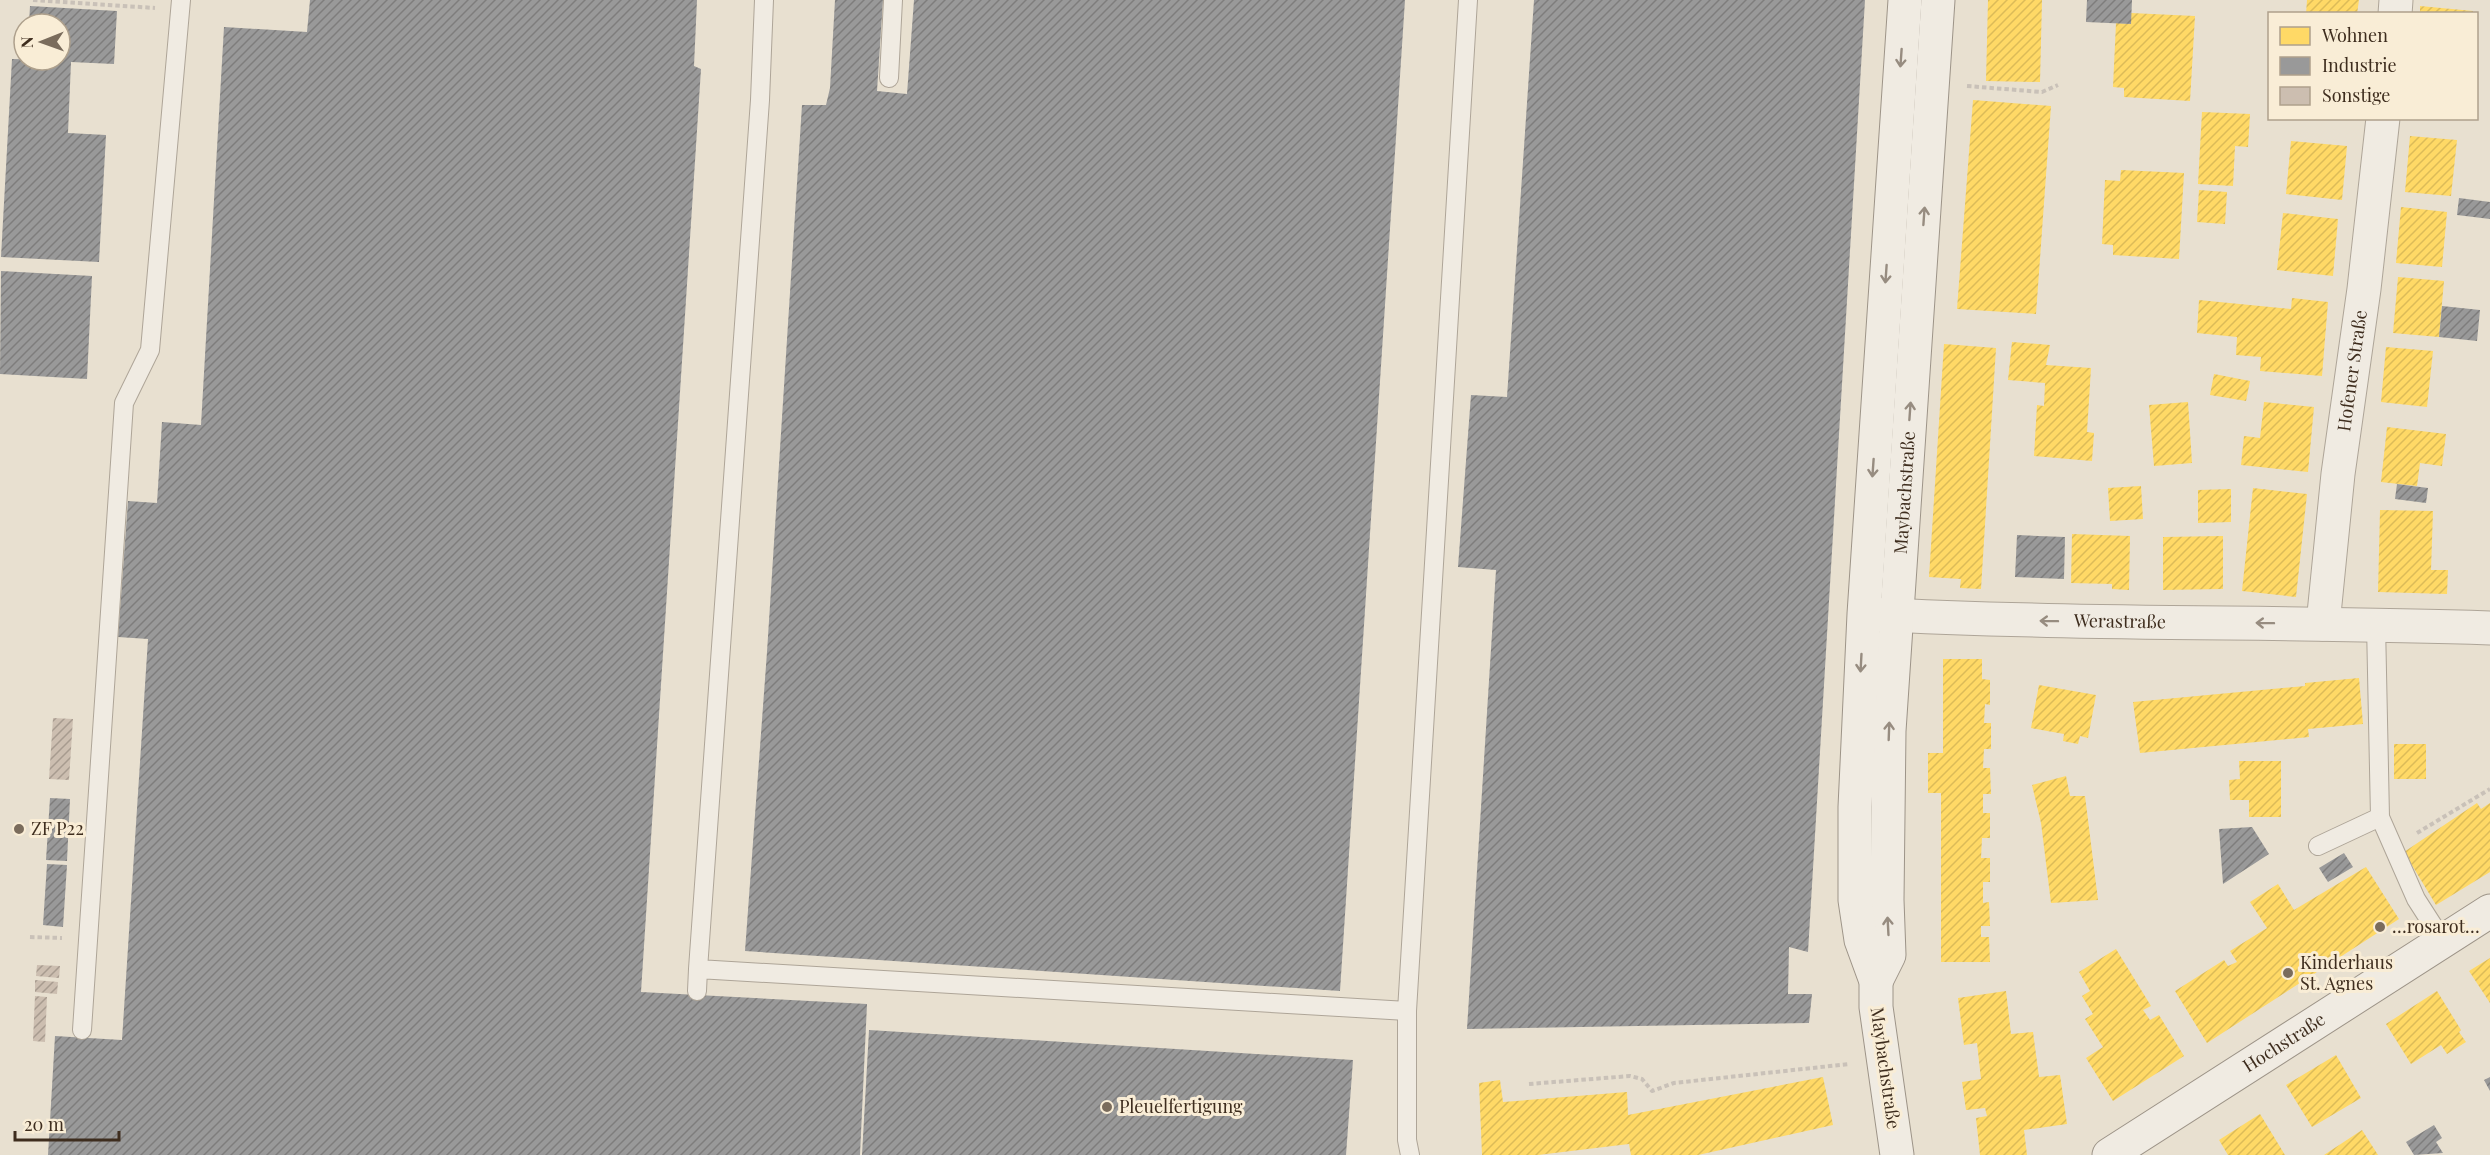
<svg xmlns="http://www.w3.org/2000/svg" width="2490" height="1155" viewBox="0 0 2490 1155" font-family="'Playfair Display',serif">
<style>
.homes{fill:url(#homes-hatch)}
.industry{fill:url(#industry-hatch)}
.building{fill:url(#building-hatch)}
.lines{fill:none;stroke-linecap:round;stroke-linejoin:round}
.service-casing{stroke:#aea598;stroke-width:20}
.minor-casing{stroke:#aea598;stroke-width:35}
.secondary-casing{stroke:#9d9488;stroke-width:35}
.path{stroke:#c9c1b8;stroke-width:4;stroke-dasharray:4.5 3;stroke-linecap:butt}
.service{stroke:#f0ebe2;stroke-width:18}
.minor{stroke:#f0ebe2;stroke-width:33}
.secondary{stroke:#f0ebe2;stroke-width:33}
.oneway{stroke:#978c80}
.poi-dot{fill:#7a6c5c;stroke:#f9edd6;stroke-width:2}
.labels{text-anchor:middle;stroke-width:6;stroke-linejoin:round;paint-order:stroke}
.street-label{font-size:18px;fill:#3e2d1e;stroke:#f9edd6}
.poi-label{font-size:18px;fill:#3e2d1e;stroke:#f9edd6;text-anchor:start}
</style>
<defs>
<pattern id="homes-hatch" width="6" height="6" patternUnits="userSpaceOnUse" patternTransform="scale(1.5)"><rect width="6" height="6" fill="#ffd966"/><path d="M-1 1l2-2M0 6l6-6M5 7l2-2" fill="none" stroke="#dcbb58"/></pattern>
<pattern id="industry-hatch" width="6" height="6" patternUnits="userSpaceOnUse" patternTransform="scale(1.5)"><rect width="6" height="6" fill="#999"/><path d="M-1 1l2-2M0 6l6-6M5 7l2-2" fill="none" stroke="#7e7d7c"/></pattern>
<pattern id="building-hatch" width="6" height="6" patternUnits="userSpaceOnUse" patternTransform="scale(1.5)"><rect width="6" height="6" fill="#ccbeb0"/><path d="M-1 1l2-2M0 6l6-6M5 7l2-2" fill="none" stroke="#a79b8f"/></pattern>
</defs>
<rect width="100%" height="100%" fill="#e8e0d0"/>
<path class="homes" d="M 1988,0 L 2042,0 L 2040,82 L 1986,81 Z
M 2307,0 L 2359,0 L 2357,14 L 2306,14 Z
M 2420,6 L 2473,11 L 2473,14 L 2420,14 Z
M 2131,13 L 2195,16 L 2190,101 L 2124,97 L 2124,88 L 2113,87 L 2116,23 L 2131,24 Z
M 1973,100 L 2051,106 L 2036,314 L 1957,309 Z
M 2202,112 L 2250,114 L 2248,147 L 2235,146 L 2233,186 L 2198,184 Z
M 2410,136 L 2457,140 L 2451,196 L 2405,192 Z
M 2291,141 L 2347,146 L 2342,200 L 2286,194 Z
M 2121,170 L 2184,173 L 2179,259 L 2113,255 L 2113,245 L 2102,244 L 2105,180 L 2120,181 Z
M 2199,190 L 2227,192 L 2225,224 L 2197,222 Z
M 2401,207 L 2447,212 L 2442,267 L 2396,263 Z
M 2283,213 L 2338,219 L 2333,276 L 2277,270 Z
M 2398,277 L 2444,281 L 2439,337 L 2393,333 Z
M 2292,298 L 2328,302 L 2322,376 L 2260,371 L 2261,357 L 2236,355 L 2237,337 L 2197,333 L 2199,300 L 2291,309 Z
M 2012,342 L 2050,345 L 2046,365 L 2091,368 L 2087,432 L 2094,433 L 2092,461 L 2034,456 L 2037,405 L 2044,406 L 2045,383 L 2008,380 Z
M 1944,344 L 1996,348 L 1981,589 L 1960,588 L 1961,579 L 1929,577 Z
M 2386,347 L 2433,351 L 2427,407 L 2381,402 Z
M 2214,374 L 2250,381 L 2246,401 L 2210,395 Z
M 2188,402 L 2192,463 L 2154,466 L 2149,405 Z
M 2264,402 L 2314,407 L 2308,472 L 2241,465 L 2244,436 L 2260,438 Z
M 2387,427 L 2446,434 L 2442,466 L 2420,463 L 2417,486 L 2381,482 Z
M 2141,486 L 2143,519 L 2110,521 L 2108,488 Z
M 2253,488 L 2307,494 L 2296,597 L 2242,591 Z
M 2231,489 L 2231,522 L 2198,523 L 2198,490 Z
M 2380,510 L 2433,511 L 2431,570 L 2448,570 L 2447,594 L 2378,592 Z
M 2072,534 L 2130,536 L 2129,590 L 2112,589 L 2112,584 L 2071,583 Z
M 2223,536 L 2223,589 L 2163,590 L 2163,537 Z
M 1943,659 L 1982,659 L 1982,679 L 1990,680 L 1990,705 L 1985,704 L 1984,723 L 1991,723 L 1991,749 L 1984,749 L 1983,768 L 1990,768 L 1991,794 L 1983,794 L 1983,813 L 1990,813 L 1990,838 L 1982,838 L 1981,858 L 1990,858 L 1990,882 L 1983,882 L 1983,903 L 1989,902 L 1990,926 L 1981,926 L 1981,937 L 1989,937 L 1990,962 L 1941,962 L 1941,793 L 1928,793 L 1928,753 L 1943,753 Z
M 2359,678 L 2363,724 L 2308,729 L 2309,737 L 2140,753 L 2133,702 L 2305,686 L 2305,683 Z
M 2039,685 L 2096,695 L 2088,738 L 2080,736 L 2078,744 L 2063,741 L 2064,734 L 2031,728 Z
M 2394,744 L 2426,744 L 2426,779 L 2394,779 Z
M 2239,761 L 2281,761 L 2281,817 L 2249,817 L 2249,800 L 2230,800 L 2229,780 L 2240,779 Z
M 2066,776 L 2070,796 L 2085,796 L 2098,900 L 2051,903 L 2041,823 L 2032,785 Z
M 2477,803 L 2481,809 L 2490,803 L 2490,872 L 2436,905 L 2404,852 Z
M 2366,867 L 2399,919 L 2207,1043 L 2175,991 L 2224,960 L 2228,966 L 2237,962 L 2230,951 L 2267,928 L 2250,902 L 2278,884 L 2294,910 Z
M 2116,949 L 2151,1006 L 2143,1010 L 2150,1020 L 2159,1015 L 2184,1056 L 2113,1101 L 2086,1058 L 2103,1047 L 2085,1019 L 2093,1014 L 2082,996 L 2090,991 L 2079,972 Z
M 2490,958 L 2490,1003 L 2469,971 Z
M 2006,991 L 2011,1034 L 2033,1032 L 2039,1077 L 2060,1075 L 2067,1124 L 2024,1130 L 2027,1155 L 1980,1155 L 1976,1118 L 1987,1116 L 1985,1108 L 1966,1110 L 1962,1082 L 1981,1079 L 1977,1043 L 1964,1045 L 1958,998 Z
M 2437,991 L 2461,1030 L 2459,1032 L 2466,1042 L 2447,1054 L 2441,1045 L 2411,1064 L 2386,1024 Z
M 2336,1055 L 2361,1098 L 2312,1127 L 2286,1085 Z
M 1823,1077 L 1833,1125 L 1698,1155 L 1631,1155 L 1629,1144 L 1538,1155 L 1482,1155 L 1479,1083 L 1500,1080 L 1503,1102 L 1627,1092 L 1628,1115 Z
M 2260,1114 L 2285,1155 L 2228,1155 L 2219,1140 Z
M 2362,1130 L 2378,1155 L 2324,1155 Z"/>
<path class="industry" d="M 310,0 L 697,0 L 694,66 L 701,69 L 641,992 L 867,1004 L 860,1155 L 48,1155 L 55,1036 L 122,1040 L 148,639 L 118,637 L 128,501 L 157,503 L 162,422 L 201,425 L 224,27 L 307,32 Z
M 835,0 L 883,0 L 877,91 L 907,94 L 914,0 L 1405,0 L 1340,991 L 745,951 L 767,652 L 802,105 L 826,105 L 830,88 Z
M 1534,0 L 1865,0 L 1808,952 L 1789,947 L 1788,994 L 1812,994 L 1809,1023 L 1467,1029 L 1496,570 L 1458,567 L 1471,395 L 1507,397 Z
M 2087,0 L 2132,0 L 2131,24 L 2086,22 Z
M 30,6 L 117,11 L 114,64 L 71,62 L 68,133 L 106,135 L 99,262 L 1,257 L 12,59 L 60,60 L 60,24 L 29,24 Z
M 2459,198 L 2490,202 L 2490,219 L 2457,215 Z
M 1,271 L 92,276 L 87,379 L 0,374 Z
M 2442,306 L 2480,310 L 2477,341 L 2439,337 Z
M 2397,484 L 2428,488 L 2426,503 L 2395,499 Z
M 2017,535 L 2065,537 L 2064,579 L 2015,577 Z
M 50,798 L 70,799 L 67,861 L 46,860 Z
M 2252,827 L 2269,854 L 2223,884 L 2219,829 Z
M 2344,853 L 2353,867 L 2328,882 L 2319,868 Z
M 47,864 L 67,865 L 63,927 L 43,925 Z
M 869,1030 L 1353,1060 L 1346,1155 L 862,1155 Z
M 2490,1077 L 2490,1091 L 2484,1080 Z
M 2434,1125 L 2442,1138 L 2436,1142 L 2443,1153 L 2414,1155 L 2406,1142 Z"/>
<path class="building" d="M 53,718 L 73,719 L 69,780 L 49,779 Z
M 37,965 L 60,966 L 59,978 L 36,976 Z
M 35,980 L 58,982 L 57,994 L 35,992 Z
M 35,996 L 47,997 L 45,1042 L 33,1041 Z"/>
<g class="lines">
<g class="service-casing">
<path id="service" d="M 764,0 L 760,100 L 698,969 L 1407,1011
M 889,78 L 893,0
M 2376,624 L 2380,817 L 2416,899 L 2443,941
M 2318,846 L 2380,817
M 697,991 L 698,969
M 82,1030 L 124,403 L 150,350 L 181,0
M 1410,1155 L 1407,1140 L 1407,1011 L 1468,0"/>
</g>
<g class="minor-casing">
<g id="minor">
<path d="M 2395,14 L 2396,0"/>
<path id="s1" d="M 1868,614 C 2075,625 2283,621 2490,628"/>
<path id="s2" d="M 2323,624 L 2338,474 L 2364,289 L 2383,118"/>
</g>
</g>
<g class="secondary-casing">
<g id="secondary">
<path id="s3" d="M 1876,981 L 1889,955 L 1887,900 L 1889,731 L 1938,0"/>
<path d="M 1897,1155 L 1876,1007 L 1876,981 L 1861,940 L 1855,900 L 1855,807 L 1864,614 L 1905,0"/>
<path id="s4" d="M 2109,1155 L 2490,911"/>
</g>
</g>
<path class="path" d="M 33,0 L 155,8
M 1967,86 L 2042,92 L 2058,85
M 2417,833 L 2490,789
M 30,937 L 62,938
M 1529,1084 L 1630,1076 L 1642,1079 L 1652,1091 L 1674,1083 L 1849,1064"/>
<use href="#service" class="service"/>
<use href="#minor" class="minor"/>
<use href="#secondary" class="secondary"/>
</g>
<defs><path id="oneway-shaft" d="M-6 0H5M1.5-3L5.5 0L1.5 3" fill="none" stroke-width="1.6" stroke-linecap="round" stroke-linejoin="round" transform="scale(1.5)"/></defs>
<g class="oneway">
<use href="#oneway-shaft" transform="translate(1901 58) rotate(94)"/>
<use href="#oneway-shaft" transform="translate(1924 216) rotate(-86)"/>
<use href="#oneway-shaft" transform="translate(1886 274) rotate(94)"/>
<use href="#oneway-shaft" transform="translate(1910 411) rotate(-86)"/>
<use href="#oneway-shaft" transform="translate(1873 468) rotate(94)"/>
<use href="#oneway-shaft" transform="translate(2049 621) rotate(-179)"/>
<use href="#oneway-shaft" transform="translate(2265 623) rotate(-179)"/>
<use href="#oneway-shaft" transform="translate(1861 663) rotate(93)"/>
<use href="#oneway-shaft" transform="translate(1889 731) rotate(-88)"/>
<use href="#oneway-shaft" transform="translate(1888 926) rotate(-93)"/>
</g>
<g class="poi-dot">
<circle cx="19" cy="829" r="6"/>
<circle cx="2380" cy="927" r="6"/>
<circle cx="2288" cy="973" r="6"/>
<circle cx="1107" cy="1107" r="6"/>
</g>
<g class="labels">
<g class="street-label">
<text dy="6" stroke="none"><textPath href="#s2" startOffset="255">Hofener Straße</textPath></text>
<text dy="6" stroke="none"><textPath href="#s3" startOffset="492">Maybachstraße</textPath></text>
<text dy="6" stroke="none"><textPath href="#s1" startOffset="252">Werastraße</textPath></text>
<text dy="6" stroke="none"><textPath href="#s4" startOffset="208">Hochstraße</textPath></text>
<text transform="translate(1885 1068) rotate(82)" y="6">Maybachstraße</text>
</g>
<g class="poi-label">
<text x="31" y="835">ZF P22</text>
<text x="2392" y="933">…rosarot…</text>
<text x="2300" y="969">Kinderhaus<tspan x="2300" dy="21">St. Agnes</tspan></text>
<text x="1119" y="1113">Pleuelfertigung</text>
</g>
</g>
<rect x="2268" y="12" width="210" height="108" fill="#f9edd6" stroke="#aea08c" stroke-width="1.5"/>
<rect x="2280" y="27" width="30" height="18" fill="#ffd966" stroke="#aea08c" stroke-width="1.5"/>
<text x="2322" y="42" font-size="18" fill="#3e2d1e">Wohnen</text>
<rect x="2280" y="57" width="30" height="18" fill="#999999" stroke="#aea08c" stroke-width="1.5"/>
<text x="2322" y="72" font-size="18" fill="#3e2d1e">Industrie</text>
<rect x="2280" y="87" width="30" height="18" fill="#ccbeb0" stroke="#aea08c" stroke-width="1.5"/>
<text x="2322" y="102" font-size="18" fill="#3e2d1e">Sonstige</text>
<g transform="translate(42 42) rotate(269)"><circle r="28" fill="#f9edd6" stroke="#aea08c" stroke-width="1.5"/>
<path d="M0-4.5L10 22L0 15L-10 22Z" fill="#7a6c5c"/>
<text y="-9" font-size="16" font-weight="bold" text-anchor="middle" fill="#3e2d1e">N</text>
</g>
<path d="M15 1131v9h104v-9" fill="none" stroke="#3e2d1e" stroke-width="3"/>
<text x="24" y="1131" font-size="18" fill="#3e2d1e" stroke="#f9edd6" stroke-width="4.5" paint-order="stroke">20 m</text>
</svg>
